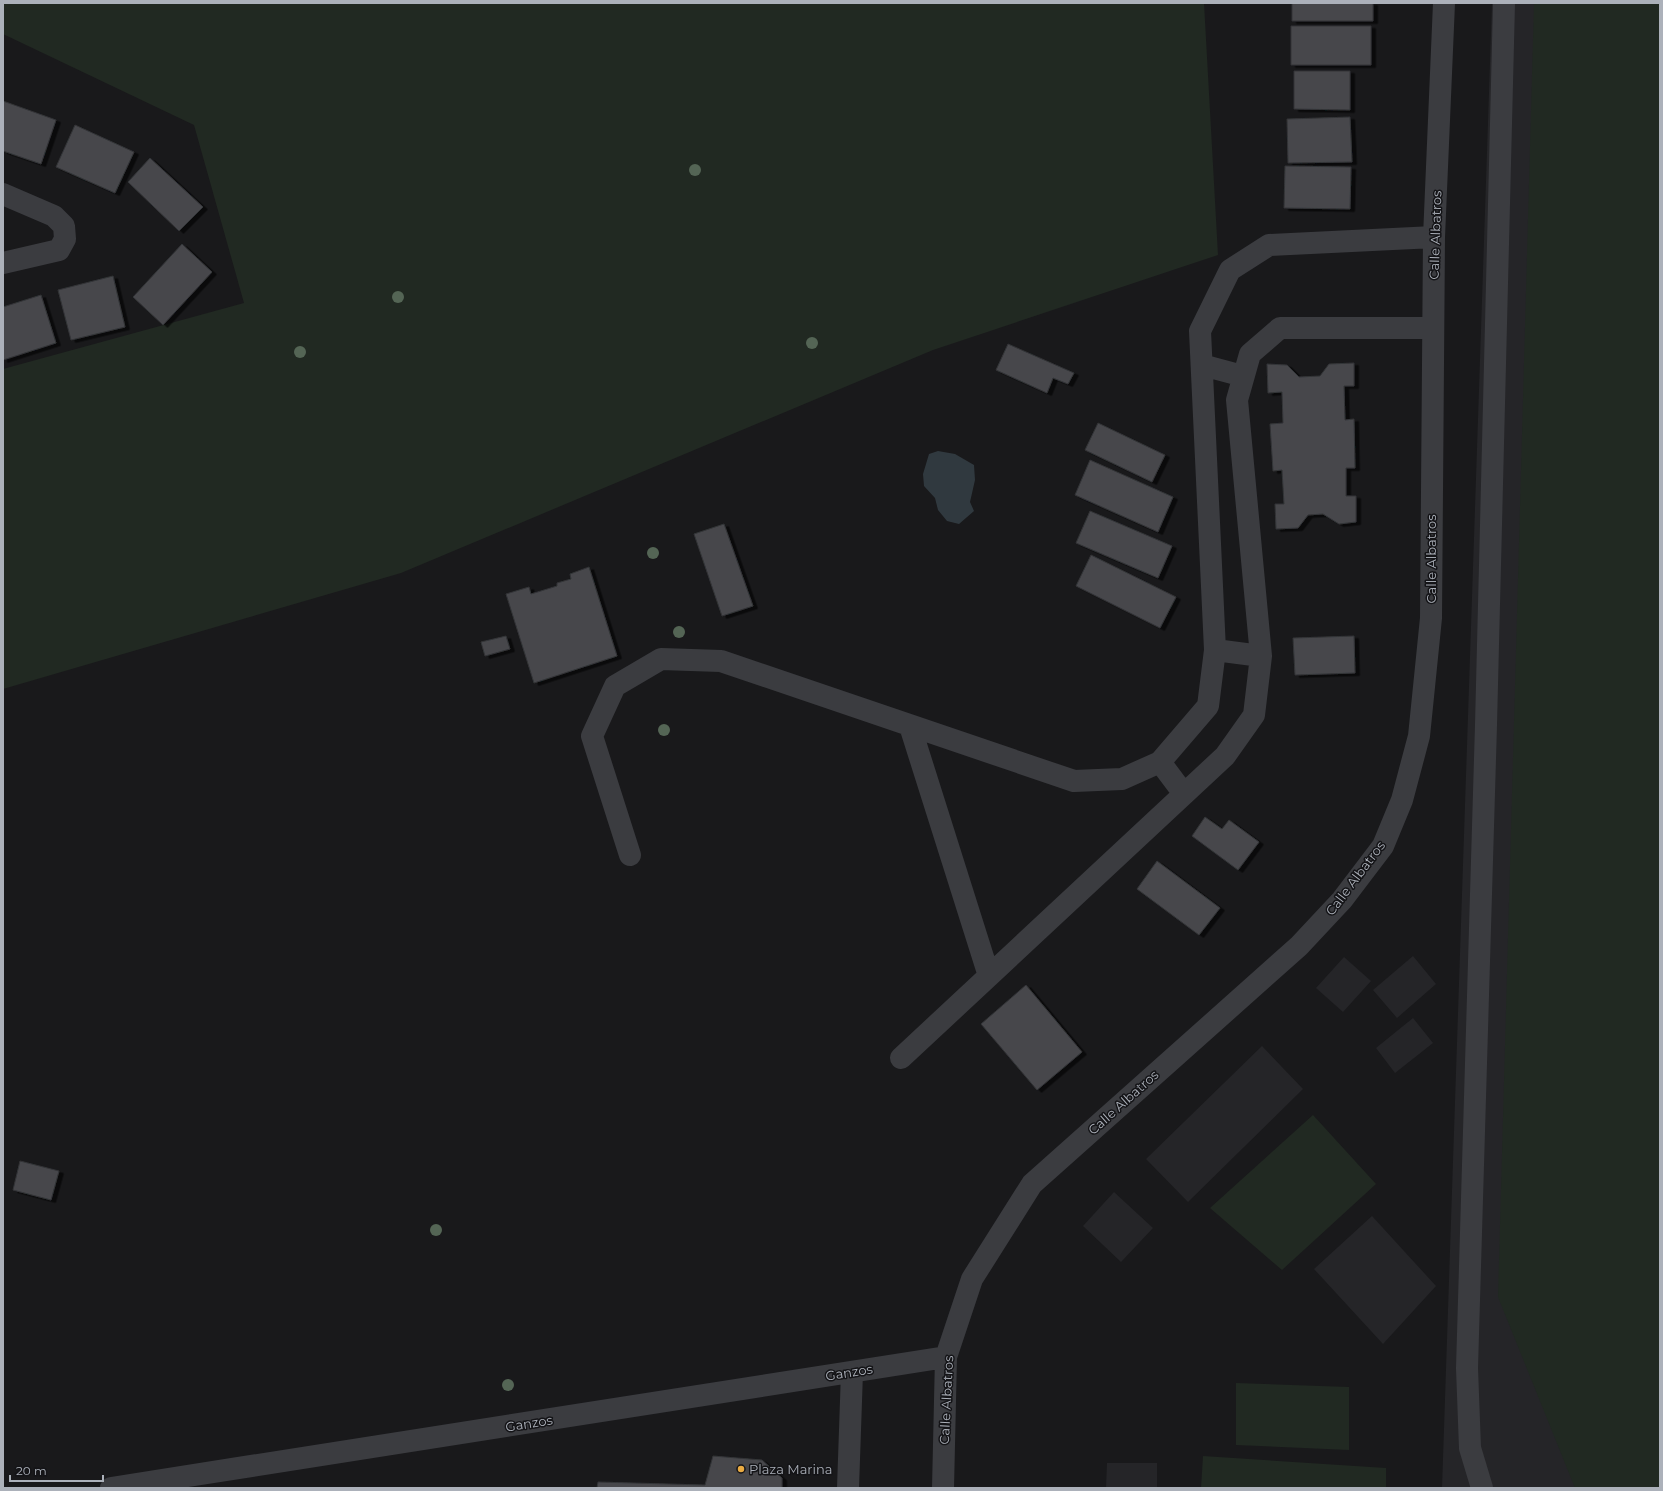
<svg xmlns="http://www.w3.org/2000/svg" width="1663" height="1491" viewBox="0 0 1663 1491" font-family="Montserrat,sans-serif">
<style>
.built{fill:#252528}
.green{fill:#212922}
.water{fill:#30393f}
.building{fill:#46474b;stroke:#333437;filter:url(#shadow)}
.lines{fill:none;stroke-linecap:round;stroke-linejoin:round}
.minor{stroke:#3b3c40;stroke-width:22}
.tree{fill:#546555}
.poi-dot{fill:#eaab42;stroke:#141417;stroke-width:1.5}
.labels{text-anchor:middle;stroke-width:3;stroke-linejoin:round;paint-order:stroke}
.street-label{font-size:13px;fill:#acb1ba;stroke:#141417}
.poi-label{font-size:13px;fill:#acb1ba;stroke:#141417;text-anchor:start}
</style>
<defs>
<filter id="shadow"><feDropShadow dx="4.5" dy="2.5" stdDeviation="0" flood-color="#0009"/></filter>
</defs>
<rect width="100%" height="100%" fill="#19191b"/>
<path class="built" d="M 1492,3 L 1660,3 L 1660,1488 L 1442,1488 Z
M 1413,956 L 1436,984 L 1397,1018 L 1373,990 Z
M 1344,957 L 1371,981 L 1343,1012 L 1316,988 Z
M 1413,1018 L 1433,1043 L 1395,1073 L 1376,1048 Z
M 1262,1046 L 1303,1089 L 1188,1202 L 1146,1159 Z
M 1114,1192 L 1153,1228 L 1121,1262 L 1083,1226 Z
M 1372,1216 L 1436,1286 L 1383,1344 L 1314,1269 Z
M 1107,1463 L 1157,1463 L 1157,1488 L 1106,1488 Z"/>
<path class="green" d="M 3,3 L 1204,3 L 1218,255 L 933,350 L 401,573 L 3,689 L 3,369 L 244,303 L 194,125 L 3,34 Z
M 1534,3 L 1660,3 L 1660,1488 L 1575,1488 L 1498,1297 Z
M 1313,1115 L 1376,1184 L 1282,1270 L 1210,1208 Z
M 1236,1383 L 1349,1387 L 1349,1450 L 1236,1445 Z
M 1203,1456 L 1386,1468 L 1386,1488 L 1201,1488 Z"/>
<path class="water" d="M 938,451 L 955,454 L 974,465 L 975,480 L 970,502 L 974,511 L 959,524 L 947,521 L 938,510 L 935,498 L 924,486 L 923,474 L 929,454 Z"/>
<path class="building" d="M 1292,3 L 1373,3 L 1373,21 L 1292,21 Z
M 1291,26 L 1371,26 L 1371,65 L 1291,65 Z
M 1294,71 L 1350,71 L 1350,110 L 1294,109 Z
M 3,101 L 56,120 L 41,164 L 3,151 Z
M 1350,117 L 1352,162 L 1288,163 L 1287,119 Z
M 75,125 L 134,152 L 115,193 L 56,167 Z
M 150,158 L 203,207 L 179,231 L 128,182 Z
M 1285,166 L 1351,167 L 1350,209 L 1284,208 Z
M 182,244 L 212,272 L 163,325 L 133,297 Z
M 113,276 L 125,327 L 71,340 L 58,290 Z
M 41,295 L 56,343 L 3,360 L 3,307 Z
M 1008,344 L 1074,373 L 1068,384 L 1053,378 L 1047,393 L 996,370 Z
M 1354,363 L 1354,386 L 1344,386 L 1345,420 L 1354,419 L 1355,468 L 1346,468 L 1346,496 L 1356,496 L 1356,522 L 1339,524 L 1323,514 L 1308,515 L 1298,528 L 1276,529 L 1275,504 L 1284,504 L 1282,470 L 1273,471 L 1270,424 L 1283,423 L 1282,392 L 1268,393 L 1267,364 L 1287,365 L 1299,377 L 1320,376 L 1329,364 Z
M 1098,423 L 1165,455 L 1152,482 L 1085,450 Z
M 1090,460 L 1173,497 L 1158,532 L 1075,495 Z
M 1090,511 L 1172,546 L 1158,578 L 1076,543 Z
M 724,524 L 753,606 L 722,616 L 694,534 Z
M 1091,555 L 1176,597 L 1160,628 L 1076,586 Z
M 589,567 L 617,656 L 534,683 L 506,594 L 529,587 L 531,594 L 557,586 L 557,583 L 571,579 L 570,574 Z
M 506,636 L 510,649 L 485,656 L 481,642 Z
M 1354,636 L 1355,673 L 1295,675 L 1293,638 Z
M 1205,817 L 1222,829 L 1229,820 L 1259,842 L 1238,870 L 1192,836 Z
M 1157,861 L 1220,908 L 1199,935 L 1137,889 Z
M 1026,985 L 1082,1052 L 1037,1090 L 981,1024 Z
M 20,1161 L 59,1171 L 51,1200 L 13,1190 Z
M 713,1456 L 762,1460 L 782,1478 L 782,1488 L 597,1488 L 598,1482 L 705,1485 Z"/>
<g class="lines">
<path class="minor" d="M 3,194 L 54,216 L 64,226 L 65,239 L 59,250 L 3,263
M 1202,365 L 1243,376
M 1215,650 L 1261,656
M 910,726 L 989,976
M 1160,762 L 1184,794
M 630,855 L 592,736 L 615,686 L 661,659 L 721,661 L 1074,781 L 1122,779 L 1160,762 L 1208,706 L 1215,650 L 1200,331 L 1230,270 L 1269,245 L 1434,237
M 901,1058 L 1225,756 L 1254,715 L 1261,656 L 1237,400 L 1250,354 L 1280,328 L 1432,328
M 111,1488 L 946,1357
M 848,1488 L 852,1372
M 943,1488 L 946,1357 L 972,1279 L 1032,1184 L 1299,946 L 1342,900 L 1383,846 L 1402,800 L 1419,736 L 1431,618 L 1434,237 L 1444,3
M 1482,1488 L 1470,1448 L 1467,1368 L 1486,725 L 1504,3"/>
</g>
<g class="tree">
<circle cx="695" cy="170" r="6"/>
<circle cx="398" cy="297" r="6"/>
<circle cx="812" cy="343" r="6"/>
<circle cx="300" cy="352" r="6"/>
<circle cx="653" cy="553" r="6"/>
<circle cx="679" cy="632" r="6"/>
<circle cx="664" cy="730" r="6"/>
<circle cx="436" cy="1230" r="6"/>
<circle cx="508" cy="1385" r="6"/>
</g>
<circle class="poi-dot" cx="741" cy="1469" r="4"/>
<g class="labels">
<g class="street-label">
<text transform="translate(1435 235) rotate(-88)" y="5">Calle Albatros</text>
<text transform="translate(1431 559) rotate(-90)" y="5">Calle Albatros</text>
<text transform="translate(1355 878) rotate(-53)" y="5">Calle Albatros</text>
<text transform="translate(1123 1102) rotate(-42)" y="5">Calle Albatros</text>
<text transform="translate(849 1372) rotate(-9)" y="5">Ganzos</text>
<text transform="translate(946 1400) rotate(-87)" y="5">Calle Albatros</text>
<text transform="translate(529 1423) rotate(-9)" y="5">Ganzos</text>
</g>
<g class="poi-label">
<text x="749" y="1474">Plaza Marina</text>
</g>
</g>
<rect width="1663" height="1491" fill="none" stroke="#acb1ba" stroke-width="8"/>
<path d="M10 1475v6h93v-6" fill="none" stroke="#acb1ba" stroke-width="2"/>
<text x="16" y="1475" font-size="12" fill="#acb1ba" stroke="#141417" stroke-width="3" paint-order="stroke">20 m</text>
</svg>
